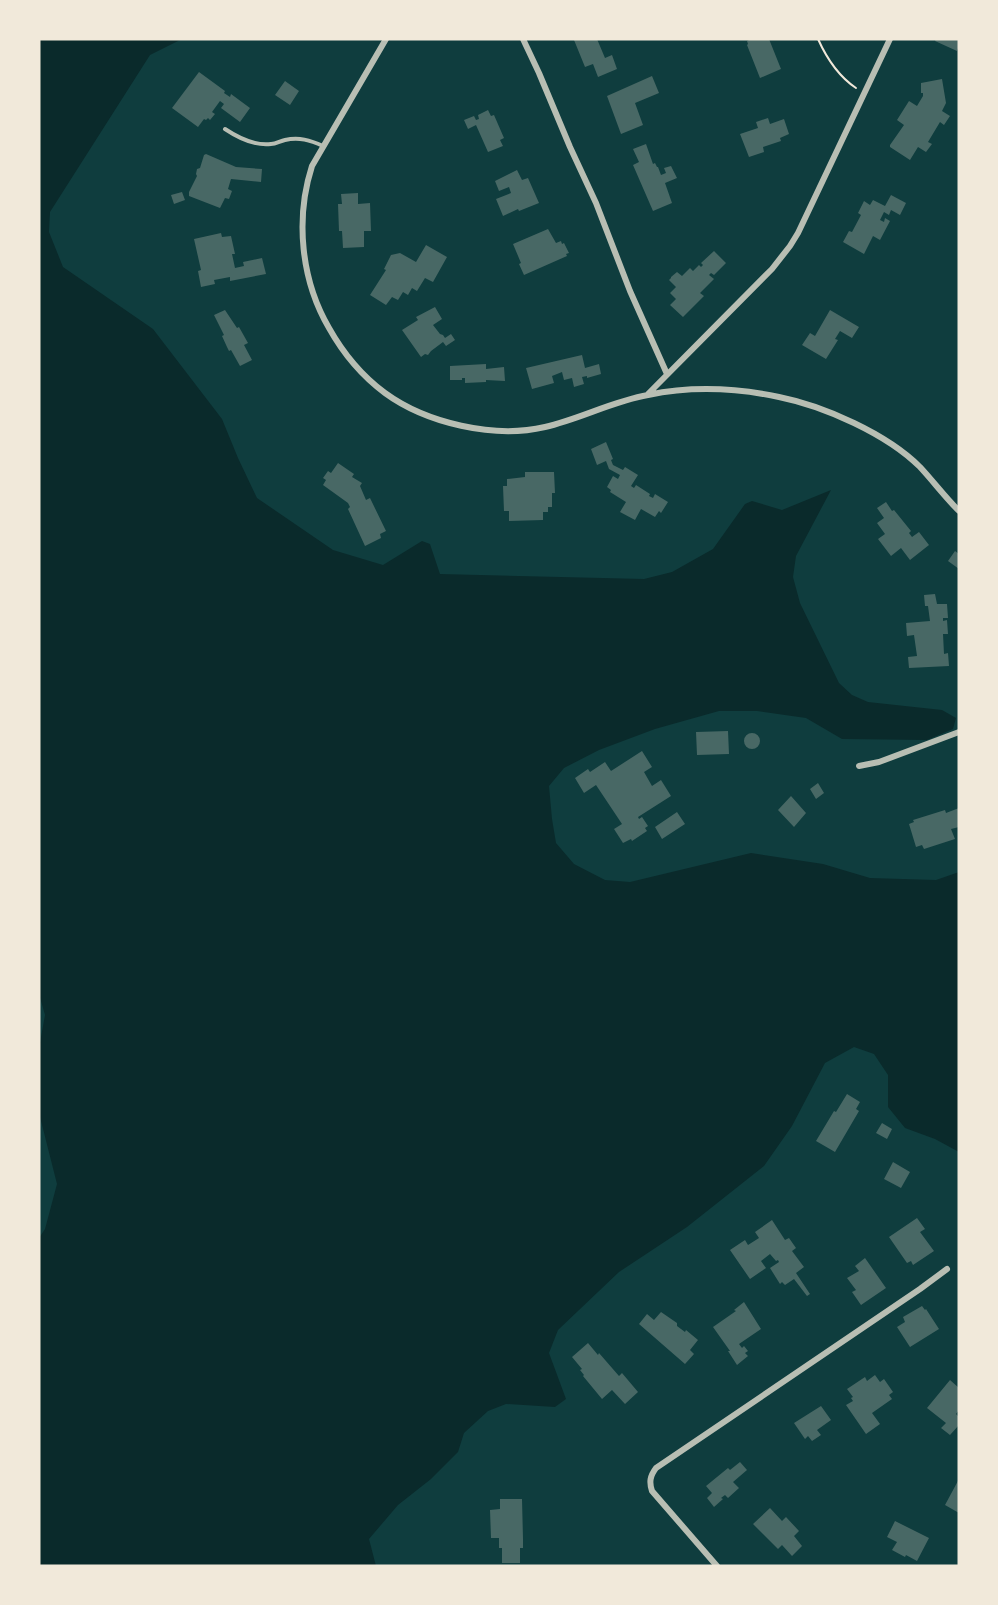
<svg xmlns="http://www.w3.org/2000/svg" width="998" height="1605" viewBox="0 0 998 1605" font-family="'PT Sans',sans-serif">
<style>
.water{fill:#0a2a2b}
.building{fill:#486865}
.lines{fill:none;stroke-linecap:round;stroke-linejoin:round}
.path{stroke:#f1e9da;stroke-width:2}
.service{stroke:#b8beb3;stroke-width:4}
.minor{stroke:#b8beb3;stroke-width:6}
</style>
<rect width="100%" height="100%" fill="#0f3d3e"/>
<path class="water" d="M 39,39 L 182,39 L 150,55 L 50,212 L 49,232 L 63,267 L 153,329 L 222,419 L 238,458 L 257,498 L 333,550 L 383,565 L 422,541 L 430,544 L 440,574 L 644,579 L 672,572 L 713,549 L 745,504 L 752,501 L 782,510 L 831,490 L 796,556 L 793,577 L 800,603 L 839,683 L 852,695 L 868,702 L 942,710 L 956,718 L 953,729 L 927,740 L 842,739 L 806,718 L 757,711 L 719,711 L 655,729 L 599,750 L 564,768 L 549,786 L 552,819 L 556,843 L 574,864 L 605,880 L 630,882 L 751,853 L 823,864 L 870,878 L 936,880 L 959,872 L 959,1152 L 935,1139 L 905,1128 L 888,1107 L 888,1075 L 874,1054 L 854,1047 L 825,1063 L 792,1126 L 764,1166 L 687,1227 L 619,1272 L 558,1330 L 549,1353 L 566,1399 L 555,1407 L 506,1404 L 488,1411 L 464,1433 L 458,1452 L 431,1479 L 398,1505 L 369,1539 L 376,1566 L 39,1566 L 39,1238 L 45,1229 L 57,1184 L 39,1113 L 39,1048 L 45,1015 L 39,994 Z"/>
<path class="building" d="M 576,39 L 597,39 L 605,58 L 612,55 L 617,69 L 598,77 L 593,64 L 585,67 L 574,40 Z
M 751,39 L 769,39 L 781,69 L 760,78 L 747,45 L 748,44 L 747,41 Z
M 936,39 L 959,39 L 959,46 L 957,51 L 935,41 Z
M 199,72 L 225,91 L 224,93 L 230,97 L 231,94 L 250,108 L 240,122 L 221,108 L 224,104 L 220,101 L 212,112 L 215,114 L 210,120 L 208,118 L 206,120 L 204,119 L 198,127 L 172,108 Z
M 652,76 L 659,93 L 635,103 L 643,125 L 621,134 L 607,96 Z
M 942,79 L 946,103 L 942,111 L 950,116 L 944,125 L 940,122 L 928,142 L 932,144 L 926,152 L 918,147 L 910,160 L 890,147 L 890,145 L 904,125 L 897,120 L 909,101 L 917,106 L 923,96 L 923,93 L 921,93 L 921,83 Z
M 285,81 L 299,91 L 290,105 L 275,95 Z
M 488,110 L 491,116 L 494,115 L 504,138 L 500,140 L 503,146 L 488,152 L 476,125 L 468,129 L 464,120 L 474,116 L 476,120 L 479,119 L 478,115 Z
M 768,118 L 770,124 L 784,119 L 789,134 L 780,138 L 781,141 L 763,147 L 764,152 L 749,157 L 740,134 L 758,128 L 756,122 Z
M 646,144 L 653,164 L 655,163 L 657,167 L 658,167 L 661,175 L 666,173 L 664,168 L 671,166 L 677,178 L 665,183 L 672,203 L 653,211 L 633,165 L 639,162 L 633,149 Z
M 206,154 L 236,167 L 262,169 L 261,182 L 231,179 L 228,189 L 232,191 L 229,199 L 225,198 L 220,208 L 189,196 L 189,192 L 197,176 L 196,174 L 197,169 L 200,168 L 204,155 Z
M 517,170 L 522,180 L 528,178 L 539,203 L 519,211 L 518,209 L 503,216 L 496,199 L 511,193 L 509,187 L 499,191 L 495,181 Z
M 182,192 L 185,200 L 174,204 L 171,195 Z
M 358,193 L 358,204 L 370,203 L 371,231 L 364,231 L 364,247 L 343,248 L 342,231 L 339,231 L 338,204 L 342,204 L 341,194 Z
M 891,195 L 906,203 L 900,215 L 891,210 L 889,215 L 884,212 L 880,220 L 884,222 L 885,218 L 890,221 L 880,240 L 873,236 L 864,254 L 843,242 L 849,231 L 852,232 L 861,215 L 858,213 L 864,201 L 870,205 L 873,200 L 885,206 Z
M 548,229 L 556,243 L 561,241 L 562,244 L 564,243 L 569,253 L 566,254 L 567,256 L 524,275 L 519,264 L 521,263 L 513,244 Z
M 221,233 L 222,237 L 231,236 L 235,254 L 232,254 L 235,268 L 244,266 L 243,262 L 262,258 L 266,274 L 230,281 L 230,277 L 214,280 L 215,284 L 201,287 L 198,271 L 201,270 L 194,239 Z
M 426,245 L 447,257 L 433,282 L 425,278 L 417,291 L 412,288 L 408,295 L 403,292 L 398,300 L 392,297 L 386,305 L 370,295 L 386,270 L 384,269 L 391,255 L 400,253 L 416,262 Z
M 714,251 L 726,263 L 714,275 L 711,273 L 709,275 L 714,279 L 700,293 L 704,296 L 683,317 L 670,305 L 676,299 L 670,293 L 676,287 L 669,280 L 671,278 L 671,277 L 677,272 L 682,276 L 690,268 L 693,271 L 699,265 L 701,267 L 703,265 L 701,263 Z
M 435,307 L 442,319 L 433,325 L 440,334 L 443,335 L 445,338 L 451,334 L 455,340 L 446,346 L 443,342 L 431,351 L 428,355 L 425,354 L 421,357 L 402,330 L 418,320 L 416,317 Z
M 225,310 L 237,328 L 239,327 L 248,343 L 244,345 L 252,360 L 240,366 L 231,350 L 229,351 L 227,347 L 222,336 L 224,335 L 214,315 Z
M 830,310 L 859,327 L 852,338 L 840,331 L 835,339 L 838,340 L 826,359 L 802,345 L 810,333 L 815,336 Z
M 582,355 L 585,368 L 599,364 L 601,374 L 587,378 L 587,376 L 582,377 L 584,384 L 574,387 L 572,378 L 564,380 L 562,372 L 552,376 L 554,383 L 532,389 L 526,368 Z
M 486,364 L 486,369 L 504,367 L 505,381 L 486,380 L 486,382 L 465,383 L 465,378 L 462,378 L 462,380 L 450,380 L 450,366 Z
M 606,442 L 613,459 L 611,460 L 613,465 L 623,470 L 625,467 L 638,475 L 631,486 L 634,488 L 636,485 L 650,494 L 649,496 L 653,498 L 655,494 L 668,502 L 661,513 L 659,511 L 655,517 L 641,509 L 635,520 L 620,512 L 626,502 L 610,492 L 611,490 L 607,487 L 613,476 L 618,479 L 620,475 L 609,469 L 606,461 L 597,465 L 591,449 Z
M 338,463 L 354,474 L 352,477 L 362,483 L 360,486 L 366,500 L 370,498 L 386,531 L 380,534 L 381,538 L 365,546 L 348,509 L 350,507 L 348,503 L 323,485 L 326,480 L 323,478 L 328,471 L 331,473 Z
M 525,472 L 554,472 L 555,493 L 552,493 L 552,507 L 548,507 L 548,512 L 543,512 L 543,520 L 509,521 L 509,511 L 504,511 L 503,486 L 507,486 L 507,479 L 525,477 Z
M 886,502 L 892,511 L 894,510 L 911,531 L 909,533 L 912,537 L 919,532 L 929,545 L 910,560 L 901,548 L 891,556 L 878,539 L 885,534 L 877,523 L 884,518 L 877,508 Z
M 955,551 L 959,554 L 959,569 L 948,561 Z
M 935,594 L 937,604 L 947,604 L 948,618 L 943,618 L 943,621 L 947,620 L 948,634 L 943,634 L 944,654 L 948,653 L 949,666 L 909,668 L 908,657 L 917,656 L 914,635 L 907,636 L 906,623 L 930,621 L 928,606 L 925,606 L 924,595 Z
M 728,731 L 729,754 L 697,755 L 696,732 Z
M744 741a8 8 0 1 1 16 0a8 8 0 1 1-16 0Z
M 642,751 L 652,767 L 644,772 L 652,786 L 661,780 L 671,796 L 638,817 L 639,819 L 642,817 L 648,826 L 645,828 L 647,831 L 632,841 L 631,839 L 623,843 L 614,829 L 622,824 L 596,785 L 584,793 L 575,778 L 588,769 L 590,772 L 605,762 L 611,771 Z
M 818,783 L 824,793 L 816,799 L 810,789 Z
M 791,796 L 806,813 L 794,827 L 778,810 Z
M 959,808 L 959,827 L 951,829 L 955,839 L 924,849 L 922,845 L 916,847 L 909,824 L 914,822 L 913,820 L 945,810 L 946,813 Z
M 677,812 L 685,824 L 662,839 L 655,827 Z
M 847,1094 L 860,1102 L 856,1109 L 859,1111 L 835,1152 L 816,1141 L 834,1111 L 836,1112 Z
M 882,1123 L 892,1129 L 887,1139 L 876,1133 Z
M 893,1162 L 910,1172 L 901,1188 L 884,1179 Z
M 917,1218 L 925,1229 L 920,1232 L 934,1251 L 913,1265 L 911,1261 L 907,1263 L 889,1237 Z
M 772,1220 L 785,1240 L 789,1238 L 796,1248 L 792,1251 L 804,1267 L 796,1273 L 810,1294 L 807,1296 L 794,1279 L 785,1285 L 782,1282 L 780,1284 L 770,1268 L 779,1262 L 778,1260 L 776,1261 L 770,1254 L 761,1261 L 766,1268 L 750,1279 L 730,1250 L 745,1240 L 748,1245 L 759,1238 L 755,1232 Z
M 865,1258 L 886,1288 L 861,1305 L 852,1292 L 856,1290 L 847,1278 L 859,1271 L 855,1266 Z
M 744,1302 L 761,1329 L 739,1344 L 742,1348 L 744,1346 L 748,1351 L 745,1353 L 748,1356 L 737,1365 L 728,1351 L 730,1351 L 713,1327 L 736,1311 L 734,1310 Z
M 922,1306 L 925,1310 L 926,1309 L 939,1329 L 910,1347 L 897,1327 L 905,1322 L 903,1317 Z
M 661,1312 L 677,1323 L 677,1326 L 685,1332 L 686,1330 L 698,1340 L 690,1350 L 694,1354 L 685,1364 L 639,1324 L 647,1314 L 654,1320 Z
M 588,1343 L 598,1355 L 599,1353 L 619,1376 L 622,1373 L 638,1392 L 625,1404 L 612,1390 L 602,1399 L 583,1376 L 584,1375 L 580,1370 L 582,1369 L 572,1357 Z
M 875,1375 L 880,1382 L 884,1379 L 893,1392 L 889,1395 L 892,1399 L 872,1413 L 880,1424 L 866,1434 L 846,1405 L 853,1401 L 851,1398 L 853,1397 L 847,1389 L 865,1377 L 867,1381 Z
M 950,1380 L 959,1388 L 959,1410 L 956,1414 L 959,1417 L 959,1425 L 950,1435 L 941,1428 L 946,1423 L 927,1408 Z
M 821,1406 L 831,1420 L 817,1430 L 821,1435 L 812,1441 L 808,1436 L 805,1439 L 794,1423 Z
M 740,1462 L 747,1470 L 733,1482 L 739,1488 L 728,1498 L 725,1495 L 721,1498 L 723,1499 L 714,1507 L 707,1498 L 712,1493 L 706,1486 L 728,1468 L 730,1470 Z
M 959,1479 L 959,1513 L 945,1505 Z
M 500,1499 L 522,1499 L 523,1539 L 523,1548 L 520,1548 L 520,1563 L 502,1563 L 502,1548 L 499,1548 L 499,1538 L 491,1538 L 490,1510 L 500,1509 Z
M 770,1508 L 782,1521 L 786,1517 L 799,1531 L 794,1536 L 802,1546 L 792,1556 L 782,1545 L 778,1549 L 753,1524 Z
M 895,1521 L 929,1538 L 917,1561 L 906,1555 L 905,1557 L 892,1550 L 897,1542 L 887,1537 Z"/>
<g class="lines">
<path class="path" d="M 818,39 C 827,59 838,76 856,88"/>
<path class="service" d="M 225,129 C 237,137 255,146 271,144 C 276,144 280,141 285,140 C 299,137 310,140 323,146"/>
<path class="minor" d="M 386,39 L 312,166 C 295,219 301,280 329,328 C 343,353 362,376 385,393 C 426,423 494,439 545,427 C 580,419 613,401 648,395 C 691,386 736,388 779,397 C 824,406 887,434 920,467 C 933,481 945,497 959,511
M 523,39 L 539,73 L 570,147 L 596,203 L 630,291 L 667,374
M 648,394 L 772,269 L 790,246 L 798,233 L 890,39
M 859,766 L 879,762 L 959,732
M 717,1566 L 652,1491 C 649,1482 650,1476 656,1468 L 920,1289 L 947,1269"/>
</g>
<rect width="998" height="1605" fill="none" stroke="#f1e9da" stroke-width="81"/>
</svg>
